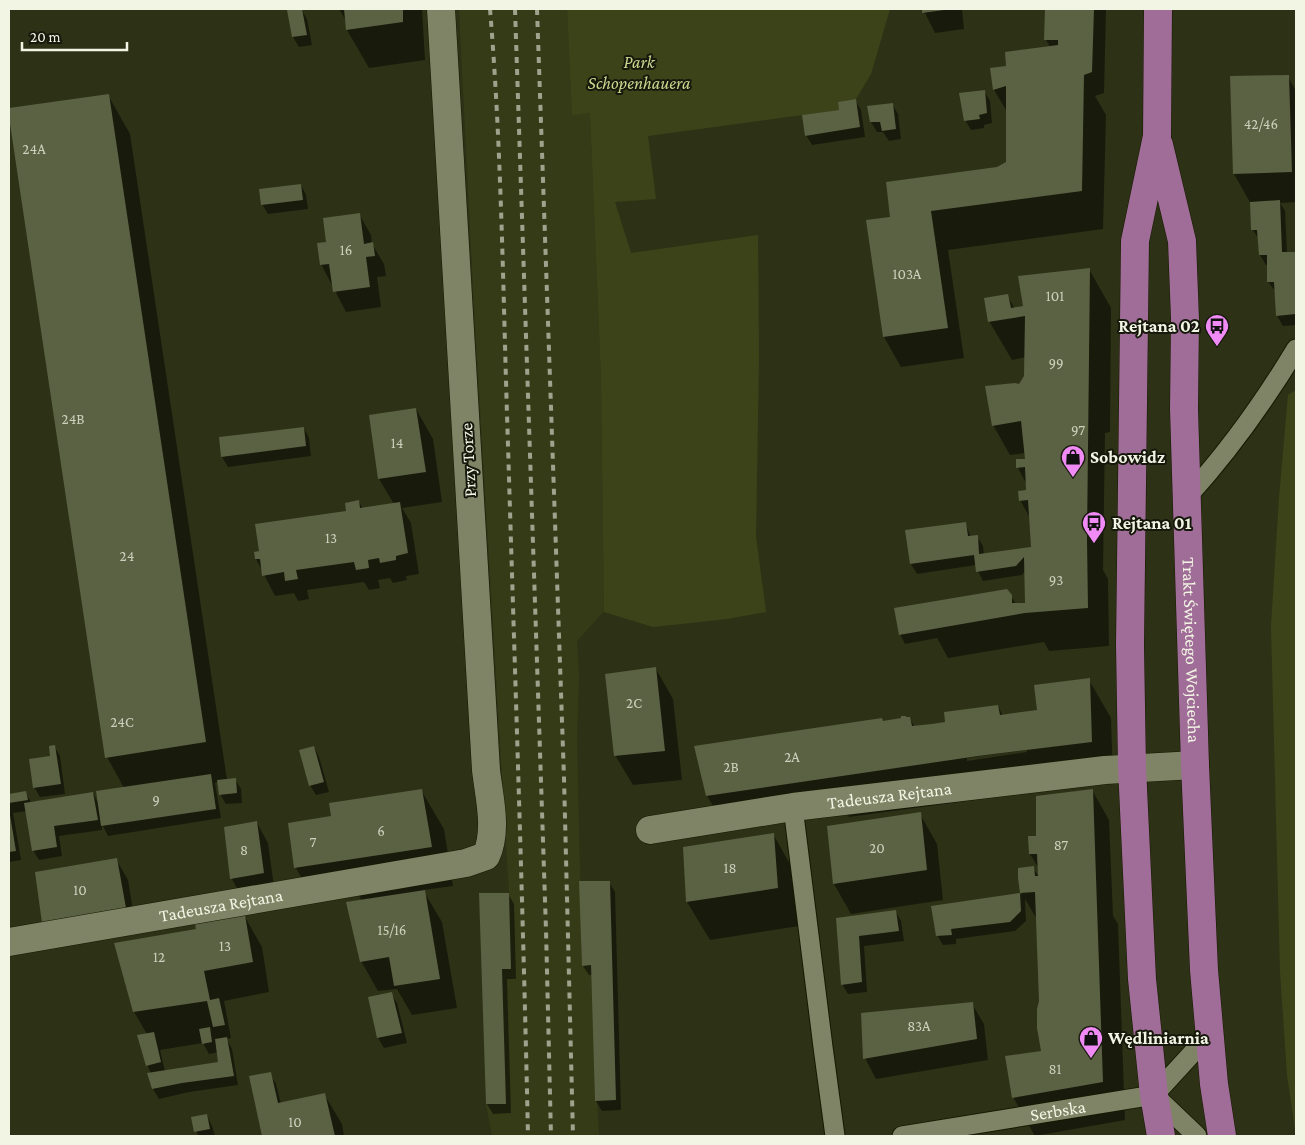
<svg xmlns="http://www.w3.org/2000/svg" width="1305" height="1145" viewBox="0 0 1305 1145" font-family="'Crimson Pro',serif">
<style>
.built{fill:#363b17}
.green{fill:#3d4319}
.shadow{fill:#0007;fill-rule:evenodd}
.building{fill:#5b6143}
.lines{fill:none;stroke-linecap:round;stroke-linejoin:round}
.service-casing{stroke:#161901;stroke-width:21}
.minor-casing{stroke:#161901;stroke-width:29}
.primary-casing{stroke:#161901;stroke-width:29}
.service{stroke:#7e8465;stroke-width:19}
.minor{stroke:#7e8465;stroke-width:28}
.primary{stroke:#a06d98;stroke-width:28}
.rail{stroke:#9fa38e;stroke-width:4;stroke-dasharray:6 6;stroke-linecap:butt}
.labels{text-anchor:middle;stroke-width:4;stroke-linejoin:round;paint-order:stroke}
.number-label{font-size:15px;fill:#ccd0bc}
.park-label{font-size:18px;font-style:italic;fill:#cad78e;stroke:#16180c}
.poi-label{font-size:18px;font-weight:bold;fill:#f2f5e4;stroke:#16180c;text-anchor:start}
.street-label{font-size:18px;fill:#f2f5e4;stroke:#16180c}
</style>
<rect width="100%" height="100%" fill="#2d3216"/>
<path class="built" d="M 459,9 L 567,9 L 572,114 L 590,113 L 601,379 L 604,611 L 577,641 L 579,676 L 577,739 L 582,965 L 591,965 L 595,1101 L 597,1101 L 599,1136 L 492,1136 L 486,1104 L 505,1104 L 502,969 L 511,968 L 509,893 L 474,306 Z"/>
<path class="green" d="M 567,9 L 890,9 L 871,74 L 856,99 L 838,102 L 839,110 L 648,136 L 656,199 L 615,202 L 631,253 L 758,235 L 759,357 L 756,537 L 766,612 L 727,619 L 653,627 L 604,612 L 601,379 L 590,113 L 572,115 Z
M 1296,390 L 1296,1136 L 1287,1075 L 1280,971 L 1271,626 L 1279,498 L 1288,395 Z"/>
<path class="shadow" d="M 301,9 L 307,19 L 312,45 L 299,47 L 293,37 Z
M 339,9 L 422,9 L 425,60 L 369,68 L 347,30 L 346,21 Z
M 923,9 L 962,9 L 964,29 L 935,33 Z
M 1046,9 L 1106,9 L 1104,93 L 1095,96 L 1106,115 L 1103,229 L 948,250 L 964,358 L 901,367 L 884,337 L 867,221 L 891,218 L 1007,163 L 1007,110 L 1006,110 L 994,90 L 992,69 L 1008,67 L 1050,47 L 1046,40 Z
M 1288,77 L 1296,91 L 1296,202 L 1280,203 L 1285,211 L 1287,254 L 1296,253 L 1296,325 L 1283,326 L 1277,316 L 1276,292 L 1268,282 L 1268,265 L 1266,265 L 1260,255 L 1259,239 L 1252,229 L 1251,204 L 1234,174 Z
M 984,91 L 990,101 L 992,123 L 984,125 L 984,128 L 971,130 L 965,120 Z
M 108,95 L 130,134 L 227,780 L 235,779 L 241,789 L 242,803 L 226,804 L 220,794 L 219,782 L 215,783 L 221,818 L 108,836 L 102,824 L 102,830 L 59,836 L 62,856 L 39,860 L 33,850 L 27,811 L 13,813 L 21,860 L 9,862 L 9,795 L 25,792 L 31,802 L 93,793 L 99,805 L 124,788 L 107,757 L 9,110 Z
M 855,100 L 861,110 L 865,137 L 812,145 L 806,135 Z
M 892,104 L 898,114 L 901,139 L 889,141 L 883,132 L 877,132 L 871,122 Z
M 301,185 L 306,195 L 308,209 L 268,214 L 262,204 Z
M 359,214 L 371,235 L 372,244 L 384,264 L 386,276 L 377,277 L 381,307 L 346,312 L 321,264 L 328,243 Z
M 1089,269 L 1111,308 L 1110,432 L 1105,433 L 1103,570 L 1108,579 L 1109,646 L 1049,651 L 1044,642 L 948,658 L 937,638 L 905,644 L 900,634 L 1011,596 L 1016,604 L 1026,604 L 1025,571 L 1022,575 L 983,581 L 978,571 L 976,565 L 917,574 L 911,564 L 906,531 L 965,523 L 971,537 L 977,536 L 983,546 L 984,555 L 1033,548 L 1030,518 L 1020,500 L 1028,491 L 1027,485 L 1018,468 L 1017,460 L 1026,460 L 1025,453 L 1010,455 L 993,425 L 1026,377 L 1026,357 L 1012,360 L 989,321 L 1007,295 L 1015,309 L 1024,307 Z
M 416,409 L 433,439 L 442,502 L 402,508 L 411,523 L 419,574 L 406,576 L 407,580 L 393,583 L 390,578 L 378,580 L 380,588 L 369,590 L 364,582 L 307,590 L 309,599 L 298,601 L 294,593 L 275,596 L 256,559 L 348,512 L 359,502 L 363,509 L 394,504 L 379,479 Z
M 304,428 L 309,438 L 311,456 L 228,467 L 222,457 Z
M 656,669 L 673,699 L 682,780 L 633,785 L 615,755 Z
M 1089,680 L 1111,718 L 1113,781 L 849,817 L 844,808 L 725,826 L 707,796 L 696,747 L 909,718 L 915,727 L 947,723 L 998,706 L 1003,716 L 1039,712 ZM 1027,750 L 1027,752 L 967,761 L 967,758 Z
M 54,746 L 60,756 L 65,794 L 40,797 L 34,787 L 52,757 Z
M 314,747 L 319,757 L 329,792 L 316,795 L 310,785 Z
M 421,790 L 444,829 L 453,886 L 423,890 L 442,922 L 457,1008 L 412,1015 L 397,989 L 378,991 L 361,961 L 362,901 L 351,881 L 307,888 L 296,868 L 331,817 Z
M 1092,790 L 1109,820 L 1113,916 L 1118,924 L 1125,1120 L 1035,1136 L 1013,1097 L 1043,1052 L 1038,921 L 1025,899 L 1026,921 L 1015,931 L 956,939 L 956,944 L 943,945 L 937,935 L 933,907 L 1022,894 L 1019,869 L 1033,868 L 1039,877 L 1039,869 L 1030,854 L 1037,837 Z
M 920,814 L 937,844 L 943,900 L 851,914 L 834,884 L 828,827 Z
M 257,823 L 268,843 L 275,894 L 243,899 L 232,879 L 225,828 Z
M 773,834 L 795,873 L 799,926 L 710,940 L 687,902 Z
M 116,859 L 128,880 L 136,929 L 55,943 Z
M 609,882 L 615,892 L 621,1110 L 602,1111 L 596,1101 L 593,975 L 589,975 L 583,966 Z
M 508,894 L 514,904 L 516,979 L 507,979 L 511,1113 L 493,1114 L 487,1104 Z
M 895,911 L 901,921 L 904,941 L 864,946 L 867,992 L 848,994 L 842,984 L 837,919 Z
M 245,917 L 262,947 L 269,992 L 224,1001 L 231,1038 L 227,1039 L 232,1049 L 238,1085 L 189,1092 L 159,1099 L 153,1089 L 151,1073 L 147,1065 L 147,1034 L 134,1012 L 115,944 L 195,931 ZM 203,1043 L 209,1054 L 218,1052 L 220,1063 L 165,1071 L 160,1050 Z
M 391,993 L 397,1003 L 407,1043 L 384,1048 L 378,1038 L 369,998 Z
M 972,1004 L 984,1024 L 988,1060 L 876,1079 L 865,1058 Z
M 270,1074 L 276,1084 L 281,1104 L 324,1094 L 342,1124 L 344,1136 L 264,1136 L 250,1077 Z
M 207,1116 L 212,1126 L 215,1136 L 198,1136 L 193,1118 Z"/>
<path class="building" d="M 302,9 L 307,35 L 292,37 L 287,10 Z
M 344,9 L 403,9 L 403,22 L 346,30 Z
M 922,9 L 944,9 L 944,10 L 922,13 Z
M 1045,9 L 1094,9 L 1092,72 L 1084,75 L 1082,191 L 931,211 L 948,328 L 883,337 L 866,220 L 890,217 L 886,182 L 997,167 L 1006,162 L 1006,86 L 993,90 L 990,68 L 1006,66 L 1005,52 L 1058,45 L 1058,40 L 1044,40 Z
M 1289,75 L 1292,172 L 1233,174 L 1230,76 Z
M 985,90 L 987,113 L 979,115 L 980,119 L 964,121 L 959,93 Z
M 109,94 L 206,742 L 105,758 L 9,117 L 9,108 Z
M 856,99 L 860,127 L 805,136 L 802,115 L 839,110 L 838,102 Z
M 893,103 L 896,129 L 882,131 L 880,122 L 870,122 L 867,106 Z
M 301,184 L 303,200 L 261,205 L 259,189 Z
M 1280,200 L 1282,252 L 1296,252 L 1296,314 L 1276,316 L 1274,282 L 1267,282 L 1267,255 L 1259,255 L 1257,230 L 1251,230 L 1250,202 Z
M 360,213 L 364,244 L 373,242 L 375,256 L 366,257 L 370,287 L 333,292 L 329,264 L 320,265 L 317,243 L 326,242 L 323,218 Z
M 1090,268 L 1087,539 L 1088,608 L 1025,613 L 899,635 L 894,608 L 1007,589 L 1012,595 L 1012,603 L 1025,603 L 1024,557 L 1016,566 L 976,572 L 974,555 L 910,564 L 905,530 L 966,522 L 968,536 L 978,535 L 979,554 L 1031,547 L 1028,500 L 1019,501 L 1018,491 L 1026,490 L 1025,467 L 1016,468 L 1016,459 L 1025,459 L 1021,421 L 992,426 L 985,386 L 1015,383 L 1019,384 L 1024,376 L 1025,316 L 988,322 L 984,298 L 1008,294 L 1011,308 L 1023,306 L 1018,276 Z
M 416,408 L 426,472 L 378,479 L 369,415 Z
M 304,427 L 306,446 L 221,457 L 219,437 Z
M 359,500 L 360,508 L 400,502 L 408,553 L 396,556 L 396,560 L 380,563 L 379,558 L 368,560 L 369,568 L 356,570 L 354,562 L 296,570 L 298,579 L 285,581 L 284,572 L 262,576 L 260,559 L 255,559 L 254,552 L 259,551 L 255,524 L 346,511 L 345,503 Z
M 656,667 L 665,751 L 614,756 L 605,674 Z
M 1090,678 L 1092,742 L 978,756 L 706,796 L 694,746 L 882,718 L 883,721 L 901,718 L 901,716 L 906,716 L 906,717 L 910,717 L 912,726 L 932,724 L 945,722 L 944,712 L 998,705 L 1000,715 L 1037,710 L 1034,685 Z
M 55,745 L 61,784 L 33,788 L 29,759 L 50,756 L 49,746 Z
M 314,746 L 324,782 L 309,786 L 299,750 Z
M 211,774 L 216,809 L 101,826 L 96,791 Z
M 236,778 L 237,793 L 219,795 L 217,780 Z
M 422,789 L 432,847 L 294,868 L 288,823 L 331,816 L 329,803 Z
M 1093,789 L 1103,1082 L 1012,1098 L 1005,1056 L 1041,1051 L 1037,1028 L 1037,1009 L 1039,1001 L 1035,892 L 1020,893 L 1018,878 L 1018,868 L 1034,866 L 1035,876 L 1038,876 L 1037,854 L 1029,854 L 1028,836 L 1036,836 L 1036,796 Z
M 26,791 L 28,800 L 9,803 L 9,794 Z
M 93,792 L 98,820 L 54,826 L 57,847 L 32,851 L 24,803 Z
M 9,809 L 16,851 L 9,852 Z
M 921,812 L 927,870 L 833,884 L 827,826 Z
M 257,821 L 264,873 L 230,879 L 224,827 Z
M 774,833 L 778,888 L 686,902 L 683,847 Z
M 117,858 L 126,908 L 42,923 L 35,872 Z
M 579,881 L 610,881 L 616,1100 L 595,1101 L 591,965 L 582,966 Z
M 425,890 L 440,979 L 394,986 L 389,957 L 360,962 L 346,902 Z
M 479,893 L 509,893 L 511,969 L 502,969 L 506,1104 L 486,1104 Z
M 1020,893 L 1021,911 L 1010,922 L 951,929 L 952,935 L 936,936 L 931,906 Z
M 896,910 L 899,931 L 859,936 L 862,982 L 841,985 L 836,918 Z
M 245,915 L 253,962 L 204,971 L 210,1000 L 219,998 L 225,1025 L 213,1027 L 207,1001 L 133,1012 L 114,943 L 196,929 L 195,924 Z
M 392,992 L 402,1033 L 377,1038 L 368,997 Z
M 973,1002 L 977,1039 L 863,1059 L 861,1013 Z
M 210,1027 L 212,1042 L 202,1044 L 199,1029 Z
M 154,1032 L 161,1062 L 146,1066 L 137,1035 Z
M 227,1037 L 234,1076 L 182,1083 L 152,1089 L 147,1073 L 218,1062 L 215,1039 Z
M 271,1072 L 278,1103 L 325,1093 L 335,1136 L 262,1136 L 249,1076 Z
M 207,1114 L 210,1129 L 194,1132 L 191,1117 Z"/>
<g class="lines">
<g class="service-casing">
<g id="service">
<path d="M 1188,496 C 1229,451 1264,402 1296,349"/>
<path d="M 793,807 L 823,1047 L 835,1136"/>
<path d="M 1154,1095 L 1209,1035"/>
<path d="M 1154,1095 L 1197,1136"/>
<path id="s1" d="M 902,1136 L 1154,1095"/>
</g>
</g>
<g class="minor-casing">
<g id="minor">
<path id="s2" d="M 650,830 L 793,807 L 1105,770 L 1195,765"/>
<path id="s3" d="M 9,942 L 466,863 L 486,856 C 498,830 489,797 486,770 L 441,9"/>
</g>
</g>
<g class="primary-casing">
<g id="primary">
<path d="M 1158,9 L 1157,136 L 1135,241 L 1130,645 L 1132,767 L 1142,979 L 1154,1095 L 1161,1136"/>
<path id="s4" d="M 1159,145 L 1182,241 L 1185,319 L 1184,409 L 1195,765 L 1204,970 L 1214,1084 L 1222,1136"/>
</g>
</g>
<use href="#service" class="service"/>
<use href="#minor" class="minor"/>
<use href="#primary" class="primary"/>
<path class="rail" d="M 490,9 C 502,154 503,300 508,445 C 515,675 523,906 528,1136
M 515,9 L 546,930 L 551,1136
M 537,9 L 564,778 L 573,1136"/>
</g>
<defs>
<g id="bus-pin" transform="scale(1.25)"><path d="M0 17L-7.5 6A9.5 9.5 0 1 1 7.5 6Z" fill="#f08bf5" stroke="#16180c"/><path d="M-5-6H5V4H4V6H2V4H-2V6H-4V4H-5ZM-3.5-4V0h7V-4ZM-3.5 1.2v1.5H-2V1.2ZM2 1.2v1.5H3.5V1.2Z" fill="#111"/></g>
<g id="shop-pin" transform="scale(1.25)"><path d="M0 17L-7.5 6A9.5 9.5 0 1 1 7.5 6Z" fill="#f08bf5" stroke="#16180c"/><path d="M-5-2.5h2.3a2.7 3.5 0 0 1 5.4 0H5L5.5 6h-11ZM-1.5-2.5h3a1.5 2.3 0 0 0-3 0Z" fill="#111"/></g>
</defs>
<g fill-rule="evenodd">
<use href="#bus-pin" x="1217" y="326"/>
<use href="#shop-pin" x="1073" y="457"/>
<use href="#bus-pin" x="1094" y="523"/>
<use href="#shop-pin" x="1091" y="1038"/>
</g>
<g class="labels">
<g class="number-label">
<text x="1261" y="129">42/46</text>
<text x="34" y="154">24A</text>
<text x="346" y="255">16</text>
<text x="907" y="279">103A</text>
<text x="1055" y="301">101</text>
<text x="1056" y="368">99</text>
<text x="73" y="424">24B</text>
<text x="1078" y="435">97</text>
<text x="397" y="448">14</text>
<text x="331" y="543">13</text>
<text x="127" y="561">24</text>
<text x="1056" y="585">93</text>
<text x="634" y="708">2C</text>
<text x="122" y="727">24C</text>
<text x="792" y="762">2A</text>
<text x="731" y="772">2B</text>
<text x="156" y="805">9</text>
<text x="381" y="836">6</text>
<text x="313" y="847">7</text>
<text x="1061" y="850">87</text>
<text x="877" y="853">20</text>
<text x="244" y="855">8</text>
<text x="730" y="873">18</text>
<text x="80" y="895">10</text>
<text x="392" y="935">15/16</text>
<text x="225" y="951">13</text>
<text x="159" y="962">12</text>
<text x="919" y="1031">83A</text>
<text x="1055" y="1074">81</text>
<text x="295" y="1127">10</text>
</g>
<g class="park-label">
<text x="639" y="68">Park<tspan x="639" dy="21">Schopenhauera</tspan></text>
</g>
<g class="poi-label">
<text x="1200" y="332" text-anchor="end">Rejtana 02</text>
<text x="1090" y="463">Sobowidz</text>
<text x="1112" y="529">Rejtana 01</text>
<text x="1108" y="1044">Wędliniarnia</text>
</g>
<g class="street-label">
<text transform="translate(468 460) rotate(-93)" y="6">Przy Torze</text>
<text dy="6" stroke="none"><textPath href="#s4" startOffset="508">Trakt Świętego Wojciecha</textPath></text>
<text dy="6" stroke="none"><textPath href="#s2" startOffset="242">Tadeusza Rejtana</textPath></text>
<text dy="6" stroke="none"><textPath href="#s3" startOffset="215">Tadeusza Rejtana</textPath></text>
<text dy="6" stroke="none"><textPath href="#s1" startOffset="158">Serbska</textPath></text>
</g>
</g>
<rect width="1305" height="1145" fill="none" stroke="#f2f5e4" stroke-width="20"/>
<path d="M22 42v8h105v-8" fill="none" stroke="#f2f5e4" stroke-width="2.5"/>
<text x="30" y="42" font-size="15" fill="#f2f5e4" stroke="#16180c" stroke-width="4" paint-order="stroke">20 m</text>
</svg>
